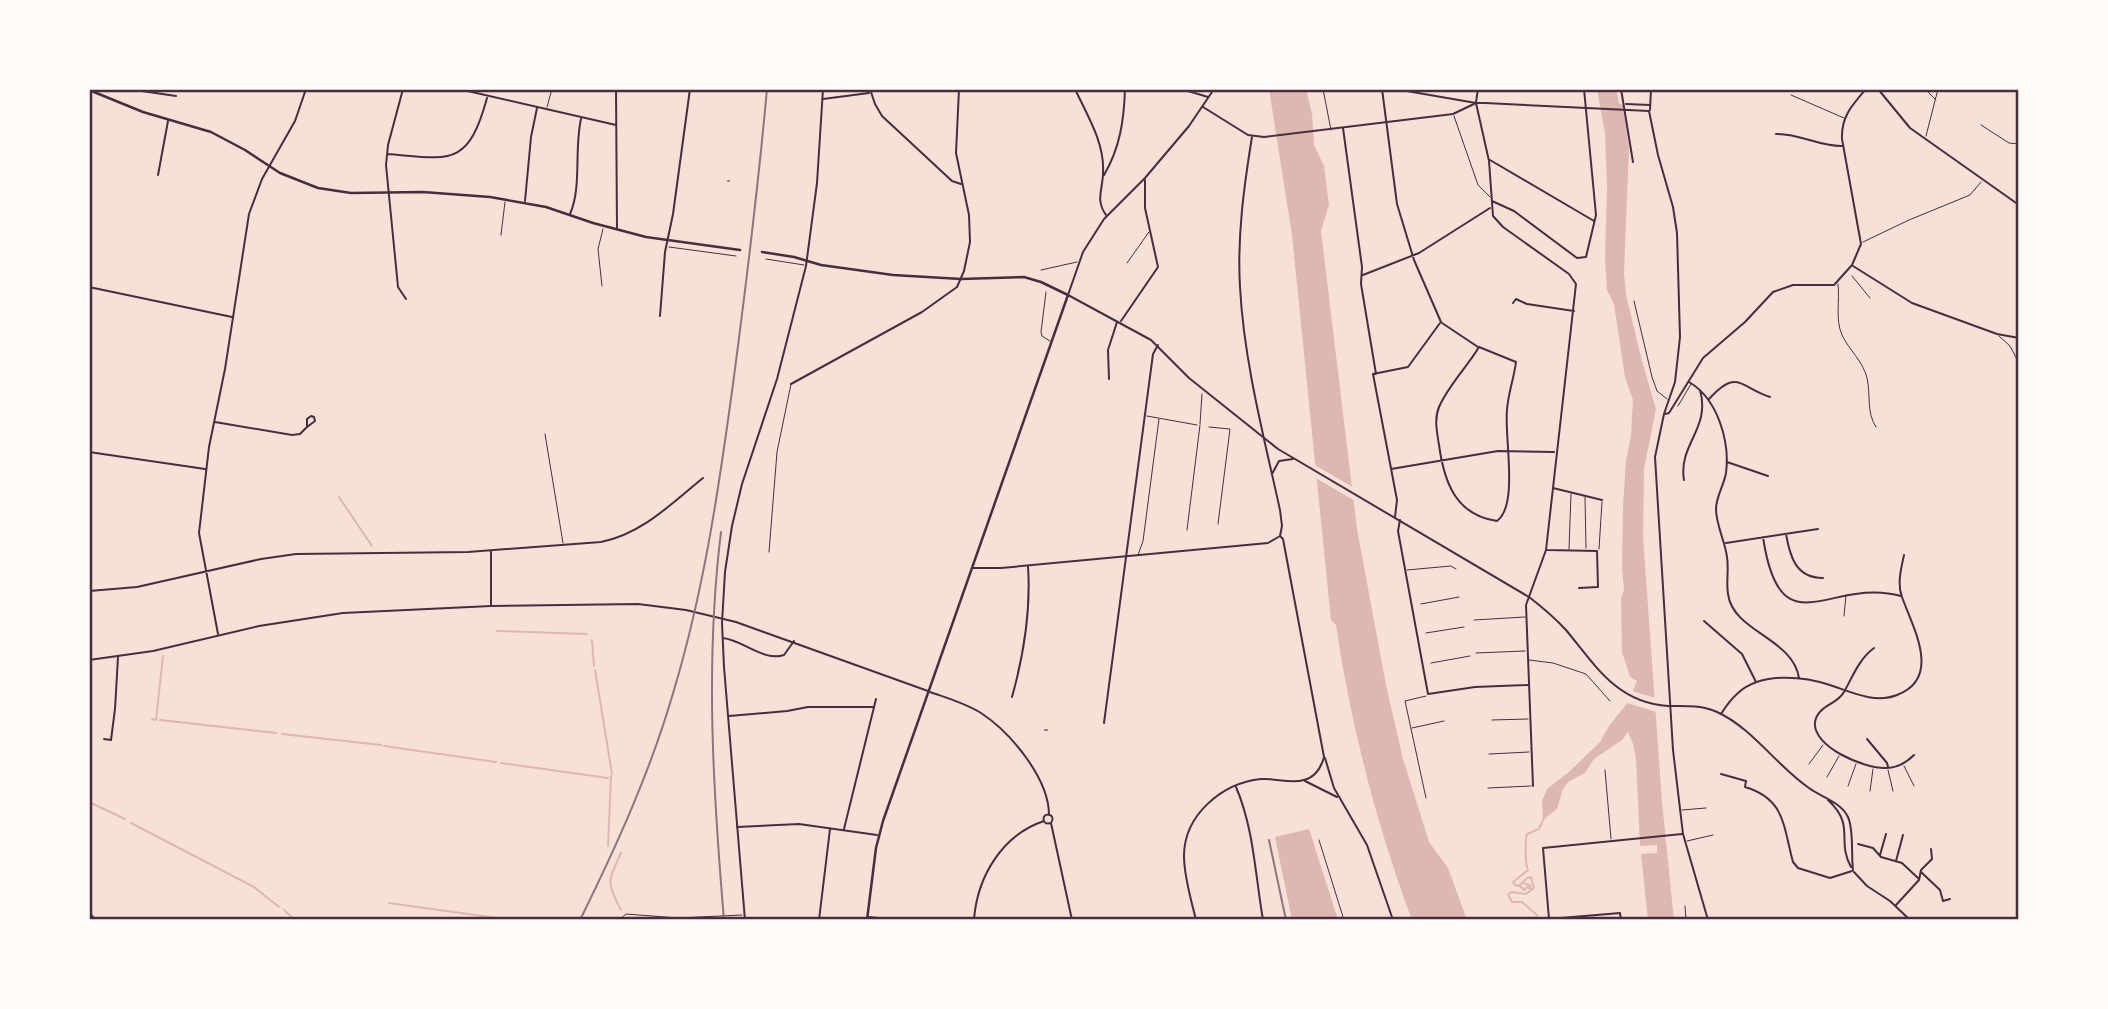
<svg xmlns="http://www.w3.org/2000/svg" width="2108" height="1009" viewBox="0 0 2108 1009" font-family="Jost,sans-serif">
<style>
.water{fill:#dcb8b0}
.pier{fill:#f7e1d7}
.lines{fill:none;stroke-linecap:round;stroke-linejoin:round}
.stream{stroke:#dcb8b0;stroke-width:2}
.service{stroke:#4a2c40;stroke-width:1}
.minor{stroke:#4a2c40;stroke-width:2}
.tertiary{stroke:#4a2c40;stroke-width:2}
.secondary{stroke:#4a2c40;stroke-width:2.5}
.rail{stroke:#8f747c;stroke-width:2}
.neatline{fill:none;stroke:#4a2c40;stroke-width:2.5}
</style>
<rect width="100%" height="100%" fill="#f7e1d7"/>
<path class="water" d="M 1269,89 L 1306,89 L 1312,114 L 1314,145 L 1324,166 L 1329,205 L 1321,231 L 1357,529 L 1386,685 L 1403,759 L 1429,842 L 1448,868 L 1467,920 L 1412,920 C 1376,823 1351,726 1336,625 L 1331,620 L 1292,235 Z
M 1597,89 L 1616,89 L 1619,103 L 1623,105 L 1629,148 L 1624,272 L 1626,295 L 1642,361 L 1656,409 L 1644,469 L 1643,537 L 1662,802 L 1674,920 L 1648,920 L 1641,854 L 1657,853 L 1657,845 L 1640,846 L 1636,758 L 1633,744 L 1628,732 L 1622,740 L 1594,759 L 1585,773 L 1568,782 L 1563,789 L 1557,809 L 1543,820 L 1542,801 L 1547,789 L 1570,771 L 1600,742 L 1609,726 L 1628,702 L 1637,681 L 1630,677 L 1622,652 L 1621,599 L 1624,590 L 1622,568 L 1623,506 L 1626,461 L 1631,436 L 1633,400 L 1625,377 L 1614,304 L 1607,290 L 1605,259 L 1607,188 L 1605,133 Z
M 1309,829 L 1338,920 L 1292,920 L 1275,837 Z"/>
<path class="pier" d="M 1313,464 L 1356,489 L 1357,502 L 1314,477 Z
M 1629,690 L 1659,699 L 1660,713 L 1624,702 Z"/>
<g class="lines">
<path class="stream" d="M 339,497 L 372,546
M 497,631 L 587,634
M 592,640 L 594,666
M 595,670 L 612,774
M 152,719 L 156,720 L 163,656
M 160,720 L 276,733
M 282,734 L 381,745
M 384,746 L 496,762
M 501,763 L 608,778
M 89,802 L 125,819
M 131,823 L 254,887 L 279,907
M 608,846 L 611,776
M 621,853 C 608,882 606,881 621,910
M 1524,883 L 1531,886
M 1520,886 L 1524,890 L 1527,887 L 1531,889
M 389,903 L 497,918
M 284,910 L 295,920
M 501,918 L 512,920
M 623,920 L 623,918
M 1535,920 L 1537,915 L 1522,902 L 1512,902 L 1508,895 L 1511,892 L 1526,894 L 1534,888 L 1531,877 L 1527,878 L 1519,886 L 1515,885 L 1513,882 L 1528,870 C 1525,863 1525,841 1527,834 L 1539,829 L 1544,818"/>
<path class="service" d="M 1323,89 L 1331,130
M 1925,89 L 1936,100
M 1791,95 L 1844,118
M 547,107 L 552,89
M 1454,116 L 1478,185 L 1490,197
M 1981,125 L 2009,143 L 2019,144
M 1926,136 L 1938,89
M 501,235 L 505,202
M 1863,242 L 1909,220 L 1970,195 L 1981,182
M 669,247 L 736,256
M 766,259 L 804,265
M 1127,263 L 1149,232
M 1041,270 L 1077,262
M 1852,276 L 1870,298
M 1838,284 C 1840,301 1835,319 1842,335 C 1849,350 1863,361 1867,378 C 1871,395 1866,412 1876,427
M 602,286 L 598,249 L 603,229
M 1046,292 L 1041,332 L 1042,336 L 1050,341
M 1634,301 L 1652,377 L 1657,391 L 1667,399
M 1999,336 L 2010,346 L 2019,363
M 1678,406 L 1691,384
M 1147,416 L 1197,425
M 1200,424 L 1202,394
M 1209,427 L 1230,429 L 1218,524
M 545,434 L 563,543
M 1585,497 L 1586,548
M 1187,530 L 1200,425
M 1569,549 L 1571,494
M 1599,549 L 1602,502
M 769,552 L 777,452 L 791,384
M 1138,555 L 1143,541 L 1159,419
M 1407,570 L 1451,566 L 1456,569
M 1421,604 L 1459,597
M 1844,616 L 1846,595
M 1474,620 L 1525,617
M 1426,633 L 1464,627
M 1476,653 L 1525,651
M 1529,660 L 1553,663 L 1586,674 L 1610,701
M 1431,663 L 1470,656
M 1492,720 L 1528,719
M 1412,728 L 1444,721
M 1489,754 L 1529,752
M 1809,764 L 1823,745
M 1904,766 L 1914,786
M 1605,770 L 1611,839
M 1888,770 L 1893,791
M 1827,777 L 1839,756
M 1848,786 L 1856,764
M 1488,788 L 1531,786
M 1870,791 L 1873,769
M 1426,798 L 1405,701 L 1426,696
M 1682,810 L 1706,808
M 1319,840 L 1344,920
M 1687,841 L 1713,835
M 1685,906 L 1686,920
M 619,920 L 626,914 L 678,918 L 742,915"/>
<path class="minor" d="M 128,89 L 176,96
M 403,89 L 388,145 L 386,165 L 398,287 L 406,299
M 459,89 L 616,125
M 616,89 L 617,229
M 870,89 L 875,104 L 882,116 L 952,181 L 961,184
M 1075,89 C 1087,115 1105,143 1103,173 C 1103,189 1095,200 1106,215
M 1166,89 L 1188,91 L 1208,97
M 1382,89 L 1397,204 L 1414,260 L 1441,322
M 1395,89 L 1476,103 L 1489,161 L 1493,216 L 1503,227 L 1569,274 L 1576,284 L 1546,550 L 1526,605 L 1533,786
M 1621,89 L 1633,162
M 1878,89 L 1910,128 L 2019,205
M 823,99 L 869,93
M 1626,104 L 1650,105
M 1650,110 L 1651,89
M 1343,128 L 1362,267 L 1361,284 L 1376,374
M 1776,134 C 1799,133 1820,147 1843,146
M 388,154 C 449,159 468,168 487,98
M 1490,160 L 1594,221
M 158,175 L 168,121
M 1104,175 C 1120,148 1124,120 1125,89
M 525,201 L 531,137 L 537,108
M 1492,201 L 1514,211 L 1577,258 L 1586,257 L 1596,215 L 1584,89
M 570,214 C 582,187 574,149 581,119
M 1853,266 L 1912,303 L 1997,334 L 2019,338
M 1363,275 L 1419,253 L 1490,208
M 89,287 L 232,317
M 1513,303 L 1516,299 L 1527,304 L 1574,311
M 660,316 L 665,252 L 673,214 L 690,89
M 1121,321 L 1158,267 L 1145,208 L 1145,180
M 1442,323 L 1478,347
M 1479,347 L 1516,362 C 1514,378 1508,394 1507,410 C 1504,436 1519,505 1497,521 C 1455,515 1444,481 1439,445 C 1437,432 1434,419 1439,407 C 1448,386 1467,367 1479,347 Z
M 1109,379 L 1108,350 L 1117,322
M 1689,382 C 1718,399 1730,442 1726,473 C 1724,485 1716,497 1716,509 C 1716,525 1725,541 1727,557 C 1729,569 1726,582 1728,594 C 1733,632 1793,638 1799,678
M 791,384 L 922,312 L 957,287 L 964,271 L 970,242 L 969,215 L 956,153 L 959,89
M 1709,399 C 1737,368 1740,387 1770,397
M 1665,414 L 1669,413 L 1703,358 L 1745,322 L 1773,292 L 1793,285 L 1834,285 L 1852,265 L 1861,244 L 1842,139 C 1841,117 1852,105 1866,89
M 311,416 L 314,417 L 315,421 L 307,427 L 307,419 Z
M 215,422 L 292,435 L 300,434 L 307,427
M 89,452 L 205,469
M 1727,462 L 1768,476
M 1391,469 L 1498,451 L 1554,452
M 1684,480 C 1678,444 1711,429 1700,390
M 1553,488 L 1602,500
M 1395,517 L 1397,500 L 1373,374 L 1408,367 L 1440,323
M 1400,520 L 1398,531 L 1428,694 L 1475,687 L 1528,685
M 1786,534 C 1790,557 1796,578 1823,578
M 1763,537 C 1780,652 1830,576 1901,596
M 1726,543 L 1818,529
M 1547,550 L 1597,551 L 1598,587 L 1579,588
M 89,591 L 137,587 L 261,559 L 296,554 L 468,552 L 601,542 C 642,534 672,503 703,478
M 491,606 L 491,552
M 1704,621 L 1742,654 L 1756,682
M 218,634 L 199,533 L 209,447 L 225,369 L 249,214 L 262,179 L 295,121 L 306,89
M 1874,648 C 1859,659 1853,676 1844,692 C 1837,705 1818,705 1815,722 C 1812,747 1865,769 1886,768 C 1898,768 1906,763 1914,755
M 930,692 C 947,698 965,703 981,713 C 1010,732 1049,778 1049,815
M 1012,697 C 1024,654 1031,611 1028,566
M 1669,706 C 1685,706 1701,705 1717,712 C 1751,727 1778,767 1809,788 C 1821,797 1841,802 1848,817 C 1854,830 1851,855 1853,870
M 1721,714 C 1726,706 1731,699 1738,693 C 1761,672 1803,676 1830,685 C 1851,692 1875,704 1897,695 C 1943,678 1912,626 1902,597 C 1897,584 1901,569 1904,555
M 729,716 L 787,711 L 808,707 L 874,707
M 1104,723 L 1153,354 L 1158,345
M 104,739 L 111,740 L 115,709 L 118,657
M 1867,739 L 1887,763 L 1888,767
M 1325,758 L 1334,788 L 1367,845 L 1393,920
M 1721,774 L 1746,781 L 1745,787 C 1785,799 1783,825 1793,862 L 1798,868 L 1830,878 L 1852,871
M 1305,781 L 1337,797
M 1236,787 C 1254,829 1255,874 1263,920
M 1828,800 C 1856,826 1836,840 1851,867
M1043.5 819a4.5 4.5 0 1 1 9 0a4.5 4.5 0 1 1-9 0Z
M 1051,823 L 1072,920
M 737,827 L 799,824 L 877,835
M 844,829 L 876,699
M 1858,844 L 1873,848 L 1881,857 L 1902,863 L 1919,879
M 1880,855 L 1886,834
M 1896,861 L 1903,835
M 1854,872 L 1867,886 L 1890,901 L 1910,920
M 1921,872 L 1940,890 L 1943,901 L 1950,899
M 1896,905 L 1919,880 L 1921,870 L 1932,859 L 1931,849
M 89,913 L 96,920
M 868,917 L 898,920
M 819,920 L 830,829
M 974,920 C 977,877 1002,835 1044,821
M 1621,920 L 1620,913 L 1549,919 L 1543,848 L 1682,834"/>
<path class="tertiary" d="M 1214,89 L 1189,126 L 1145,178 L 1104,219 L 1083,252 L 1068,295 L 1151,340 L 1189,378 L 1278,449 L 1529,597 C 1542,607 1555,618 1566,630 C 1595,665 1617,703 1668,706
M 1476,102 L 1478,89
M 1203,107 L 1248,135 L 1264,137 L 1453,114 L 1476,103 L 1485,103 L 1649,111 L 1658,155 L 1673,207 L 1677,233 L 1680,337 L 1675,382 L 1664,414 L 1655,457 L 1673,750 L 1683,834 L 1708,920
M 1272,474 L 1279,461 L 1293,459
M 973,568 L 1001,568 L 1268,543 L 1280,536
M 723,638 C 743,640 764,662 784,655 L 794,641
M 89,660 L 153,651 L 259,626 L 343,613 L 491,606 L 638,604 L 686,610 L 736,622 L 928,691
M 745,920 L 724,667 L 722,623 L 725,572 L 732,526 L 742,484 L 777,379 L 806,266 L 817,183 L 823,89
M 1196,920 C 1191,899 1184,877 1184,856 C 1184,815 1222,783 1261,779 C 1275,778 1291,784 1304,780 C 1316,777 1321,768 1324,757 L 1283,539 L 1280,536 L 1282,526 L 1280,510 C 1264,437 1244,362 1240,287 C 1237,237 1244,186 1252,137"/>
<path class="secondary" d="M 89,90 L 143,112 L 211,132 L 245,150 L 280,173 L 318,188 L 351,193 L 423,192 L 490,197 L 546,207 L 593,223 L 646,237 L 740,250
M 762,252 L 794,257 L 821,265 L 893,275 L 961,279 L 1024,277 L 1041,282 L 1068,295 L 883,821 L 876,848 L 867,920"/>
<path class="rail" d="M 728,181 L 729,181
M 721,532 C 705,662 713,790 724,920
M 1045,730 L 1047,730
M 1269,840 L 1286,920
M 580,920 C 617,845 651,770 674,690 C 704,590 719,487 733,384 C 746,286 758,188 767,89"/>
</g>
<rect width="2108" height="1009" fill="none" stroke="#fffaf5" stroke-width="182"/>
<rect x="91" y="91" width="1926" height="827" class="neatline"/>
</svg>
